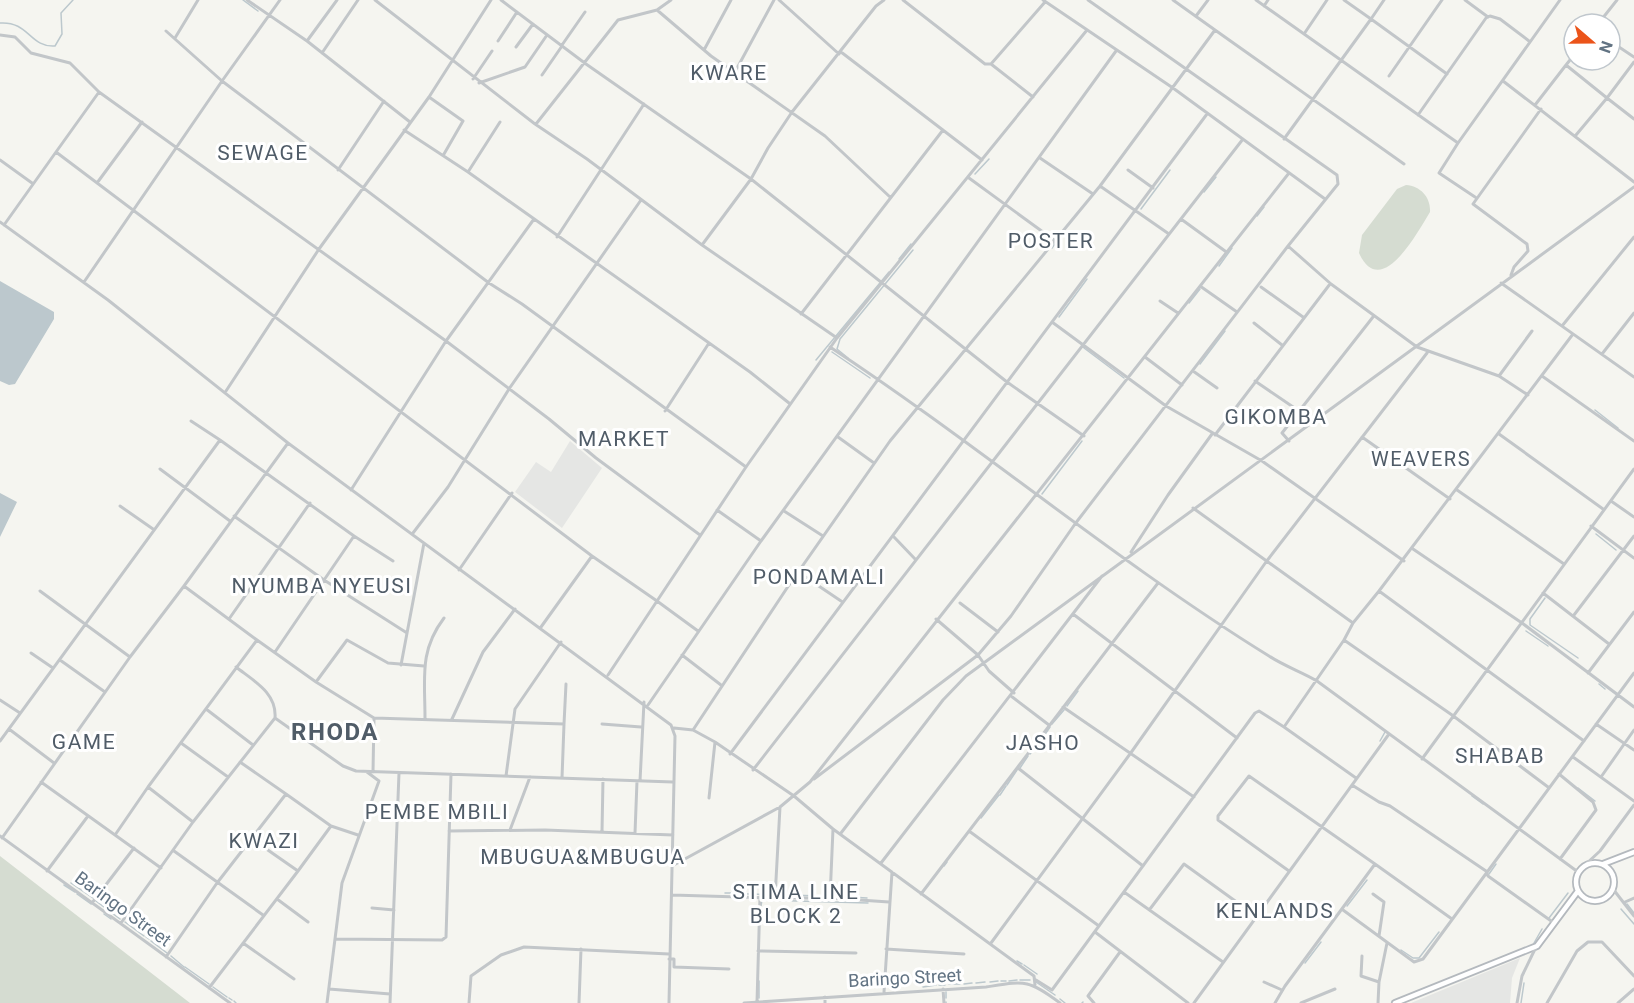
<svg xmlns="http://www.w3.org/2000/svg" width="1634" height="1003" viewBox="0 0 1634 1003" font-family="Roboto,sans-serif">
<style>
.built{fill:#e5e6e4}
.green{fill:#d5dcd1}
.water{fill:#bcc8cd}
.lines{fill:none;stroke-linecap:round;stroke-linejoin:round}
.stream{stroke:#bcc8cd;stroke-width:1.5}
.secondary-casing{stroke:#b4b9be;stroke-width:8}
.street{stroke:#c2c6c9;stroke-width:3}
.secondary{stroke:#fff;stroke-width:4.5}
.labels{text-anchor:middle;stroke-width:6;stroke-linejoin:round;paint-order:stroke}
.street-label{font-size:18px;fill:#627383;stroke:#fff}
.neighbourhood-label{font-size:20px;letter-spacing:1.5px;fill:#505c68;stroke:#fff}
.quarter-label{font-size:21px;letter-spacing:1.5px;fill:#505c68;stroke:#fff}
.district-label{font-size:24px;font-weight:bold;letter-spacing:1.5px;fill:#505c68;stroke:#fff}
</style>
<rect width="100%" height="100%" fill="#f5f5f0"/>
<path class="built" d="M 570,441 L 602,468 L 562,528 L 515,492 L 536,462 L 551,472 Z
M 1520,958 L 1512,978 L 1510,1003 L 1411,1003 Z"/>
<path class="green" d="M 1406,185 C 1421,186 1431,198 1430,212 C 1417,233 1381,301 1359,253 L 1362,235 L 1397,189 Z
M 0,856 L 190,1003 L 0,1003 Z"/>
<path class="water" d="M 0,281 L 54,312 L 54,319 L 15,384 L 9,385 L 0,381 Z
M 0,493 L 17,502 L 0,537 Z"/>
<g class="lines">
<path class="stream" d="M 243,0 L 258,11
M 0,23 C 29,21 30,48 55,46 L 62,34 L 61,13 L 73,0
M 975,174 L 989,159
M 1204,192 L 1216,177
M 1141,209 L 1170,170
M 1257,216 L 1264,207
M 1052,248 L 1060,237
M 899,259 L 911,244
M 1219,266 L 1232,248
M 1189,303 L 1200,289
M 1059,317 L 1087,279
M 1084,348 L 1124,378
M 832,352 L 870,378
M 848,358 L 837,349 L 840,339 L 913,250
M 816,360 L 889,272
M 1200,364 L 1225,331
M 1595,410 L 1618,428
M 1042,494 L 1082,441
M 1596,534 L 1616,550
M 1545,598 L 1530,619 L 1530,625 L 1578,658
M 1526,631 L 1548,646
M 1599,684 L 1605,689
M 1067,706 L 1078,691
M 1052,724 L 1064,710
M 1042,739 L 1050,727
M 1380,741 L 1385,732
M 1030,754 L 1040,741
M 1020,768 L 1028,756
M 1007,785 L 1017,770
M 1578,788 L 1595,801
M 1000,795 L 1006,786
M 1472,796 L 1483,804
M 981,818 L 999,795
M 944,866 L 947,862
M 1489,874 L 1496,864
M 71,883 L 93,898
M 64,885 L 75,892
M 725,893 L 731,893
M 733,893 L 744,894
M 77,894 L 91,904
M 746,894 L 749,894
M 751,894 L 773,895
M 780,895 L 827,896
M 834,896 L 867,898
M 96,901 L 120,919
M 1627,904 L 1634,913
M 761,906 L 762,900 L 868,903
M 1347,906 L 1367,880
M 1621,909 L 1634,924
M 104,914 L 111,919
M 1549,918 L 1568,893
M 125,922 L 144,936
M 146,937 L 149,939
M 151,941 L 167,953
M 1534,943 L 1542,929
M 1401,950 L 1413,958 L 1419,958 L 1439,932
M 171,956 L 184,967
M 1017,961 L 1022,964
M 1305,963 L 1321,942
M 1024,965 L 1037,974
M 185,967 L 209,984
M 1020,980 L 1030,980
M 759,981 L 759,998
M 1001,981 L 1006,981
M 1009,981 L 1017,980
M 990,982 L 998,981
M 1036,982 L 1055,995
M 976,983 L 985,982
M 949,984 L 960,984
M 964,984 L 972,983
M 939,985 L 945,985
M 213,987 L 227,997
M 923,987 L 936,985
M 229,998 L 232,1000
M 946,998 L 946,992
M 1060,999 L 1065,1003
M 234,1001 L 236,1003
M 946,1002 L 946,1003
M 1082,1003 L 1083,1002
M 1521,1003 L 1524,983"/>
<g class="secondary-casing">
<path id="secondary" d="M1576 882a19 19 0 1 1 38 0a19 19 0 1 1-38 0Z
M 1603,864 L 1634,852
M 1395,1003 L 1537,946 L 1578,891"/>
</g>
<path class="street" d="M 247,0 L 307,41 L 410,122
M 375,0 L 535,124 L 587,159 L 702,245 L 837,338
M 501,0 L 586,64 L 751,179 L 1007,382 L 1084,436
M 779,0 L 839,54
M 903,0 L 985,64 L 991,64 L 1033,97
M 1043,0 L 1173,88 L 1325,199
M 1088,0 L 1337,175 L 1338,184 L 1288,246 L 1331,284 L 1417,347 L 1499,376 L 1528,395
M 1173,0 L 1215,30
M 1256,0 L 1458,143 L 1560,0
M 1384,0 L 1371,19 L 1447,74
M 1465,0 L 1488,17
M 1264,6 L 1268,0
M 657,10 L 711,56 L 825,136 L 890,197
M 1196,16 L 1208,0
M 1598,24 L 1617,0
M 166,31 L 222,81 L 280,0
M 1304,34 L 1327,0
M 0,35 L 15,37 L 31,53 L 70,63 L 99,92 L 446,341 L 549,419 L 596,458 L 700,535
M 175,38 L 198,0
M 307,41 L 337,0
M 498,41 L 517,12
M 1610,41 L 1634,57
M 562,45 L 585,12
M 516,47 L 533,24
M 704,50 L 731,0
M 841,52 L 982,160
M 322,53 L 358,0
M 1634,62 L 1607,98 L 1634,119
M 991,64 L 1045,2
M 1566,65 L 1574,55
M 735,72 L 774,0
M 542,75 L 562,46
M 1389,76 L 1442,0
M 473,79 L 492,51
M 1503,81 L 1634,182
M 479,83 L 525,67 L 547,35
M 99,92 L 56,152 L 592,556 L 657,601 L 608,675
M 429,97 L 463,121 L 444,154
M 1535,105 L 1566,65 L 1607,98 L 1576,135
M 1418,115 L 1486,18 L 1490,16 L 1500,19 L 1529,41
M 536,124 L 618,20 L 657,10 L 671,0
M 404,130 L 468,172 L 750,372 L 789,403
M 1284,139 L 1371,19 L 1344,0
M 1458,143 L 1439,173 L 1475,197
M 1040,158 L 1093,194
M 0,160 L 32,183
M 338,170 L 384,101
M 1128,170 L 1153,188
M 468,172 L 500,122
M 969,178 L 1054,240
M 97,183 L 142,122
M 1100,186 L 1169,234
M 1181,219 L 1225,251
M 0,222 L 108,300 L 288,443
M 4,225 L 56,152
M 557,237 L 644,104
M 702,245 L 751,179 L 768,148 L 792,112 L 876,6 L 884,0
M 1511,275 L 1514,267 L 1528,251 L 1527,244 L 1473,204 L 1541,109
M 84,282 L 222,81 L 489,283 L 522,304 L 746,467
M 1501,283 L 1634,377
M 1200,286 L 1237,312
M 1261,287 L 1303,317
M 1160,301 L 1178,313
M 801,314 L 943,130
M 1052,322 L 1166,406 L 1262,461 L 1404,561
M 1254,323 L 1282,345
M 1562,326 L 1634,237
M 1573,334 L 1379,591 L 1584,741
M 830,347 C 980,446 1117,562 1269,656 C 1284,666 1302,672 1317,681 L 1578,872
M 1602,354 L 1634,313
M 1145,357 L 1182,385
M 1193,371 L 1217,388
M 1499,376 L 1532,331
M 1542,376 L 1634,441
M 1255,381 L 1299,411
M 226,391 L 319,249 L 429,97 L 491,0
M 665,411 L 709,343
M 191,421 L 220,440
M 1499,434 L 1603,509
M 1215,435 L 1330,284
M 838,437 L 874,463
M 1362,437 L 1450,499
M 1289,441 L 1282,433 L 1373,317
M 160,469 L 230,521
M 351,490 L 446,341 L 534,219
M 1457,490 L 1564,564
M 1611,501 L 1634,517
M 120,506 L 153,529
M 1193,508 L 1353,623
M 717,510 L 761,541
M 784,511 L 823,536
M 234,516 L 324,580 L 407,633
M 1591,526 L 1634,558
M 413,533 L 448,487 L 509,389 L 641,200
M 354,536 L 393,561
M 894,537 L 916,560
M 1413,549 L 1522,623 L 1634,707
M 1131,552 L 1168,495 L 1212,434
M 459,570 L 512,493
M 798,572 L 841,601
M 40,591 L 130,657
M 1543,593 L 1609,644
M 960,603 L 998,632
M 1073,614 L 1237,738
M 1574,615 L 1634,536
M 229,619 L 310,503
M 541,627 L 592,556
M 698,631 L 657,601 L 746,467 L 837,338 L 1087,30
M 257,640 L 316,682 L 374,718 L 564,724 L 562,778
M 1344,640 L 1353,623 L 1379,591
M 31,653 L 53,668
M 682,655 L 721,685
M 60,660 L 105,692
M 401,665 L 424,543
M 236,667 C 254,681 277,693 275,718 L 343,766 L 356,771 L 673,782
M 1588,673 L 1634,612
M 316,682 L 347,640 L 388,663 L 424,666
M 1014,693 L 989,671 L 978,655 L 1011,616 L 1075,524 L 1288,246
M 1011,696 L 1049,725
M 0,700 L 20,713
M 648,705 L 761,541 L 1116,51
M 1063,707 L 1194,797
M 206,709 L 253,745
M 425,718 C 425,678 419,651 444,618
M 452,719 L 483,652 L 515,609
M 564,724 L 566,684
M 602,724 L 641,727
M 1596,724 L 1634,750
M 674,728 L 693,730 L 715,742 L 794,796 L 833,829 L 1034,976 L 1035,985
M 9,729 L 54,763
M 693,730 L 787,588 L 890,441 L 1100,186 L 1215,30 L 1404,164
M 0,741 L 220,440 L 354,536 L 275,652
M 181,743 L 228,777
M 730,754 L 1207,114
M 1573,757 L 1634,801
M 1422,759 L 1634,469
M 1018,768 L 1143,866
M 753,770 L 1243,139
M 373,772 L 374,718
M 1559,774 L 1593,802 L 1596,810 L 1560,859
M 506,776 L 515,709 L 561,642
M 1601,777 L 1634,730
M 1356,778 L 1284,727 L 1344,640 L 1452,715 L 1548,787
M 814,779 L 978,655 L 936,619
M 640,781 L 644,702
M 41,782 L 115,835
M 1352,785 L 1379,802 L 1390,806 L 1486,871 L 1488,876 L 1554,923
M 148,787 L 115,835 L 161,868
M 286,794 L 331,826
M 709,798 L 715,742
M 780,807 L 775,898 L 830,898
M 193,822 L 275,718
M 833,829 L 830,898 L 889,902
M 510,830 L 530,777
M 449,831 L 545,830 L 673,835
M 969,831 L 1099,926
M 602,832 L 603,779
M 635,833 L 637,781
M 841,833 L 943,700 L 966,676 L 1634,187
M 0,836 L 230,1003
M 2,838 L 130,657 L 184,586
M 174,851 L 263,915
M 881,863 L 1102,576
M 1586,864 L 1600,851 L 1634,805
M 672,866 L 780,807 L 810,782 L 1289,173
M 47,871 L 88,816
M 298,871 L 331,826 L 358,835
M 1289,871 L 1218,820 L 1218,816 L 1249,776 L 1375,864
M 1613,889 L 1634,916
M 1124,892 L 1223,962
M 921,894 L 1158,583
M 1373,894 L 1384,902 L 1379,936
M 672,895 L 775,898
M 277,899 L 308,922
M 1625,902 L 1634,898
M 92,903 L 134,848
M 372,908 L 394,910
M 1150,909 L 1184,864 L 1256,916
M 1343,910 L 1414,962 L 1423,959 L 1634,673
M 121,923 L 193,822 L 148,787 L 257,640 L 184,586 L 288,443 L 671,725 L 675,736 L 669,1003
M 1095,932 L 1188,1003
M 335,939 L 442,940 L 446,937 L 451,774
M 243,943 L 294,979
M 991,943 L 1130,754 L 1266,562 L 1427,353
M 886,949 L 964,954
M 758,951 L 856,953
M 1362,956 L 1361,976 L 1379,982
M 166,957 L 217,883 L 286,794 L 240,762
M 669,959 L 674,959 L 674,967 L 729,969
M 1036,980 L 1052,990 L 1255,713 L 1259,711 L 1284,727
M 1264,982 L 1282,990
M 209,988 L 298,871 L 252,839
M 329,989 L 390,994
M 943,989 L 944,1003
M 884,992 L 892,872
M 825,997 L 825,1003
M 757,1002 L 760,897
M 327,1003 L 342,883 L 379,781 L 367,772
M 390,1003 L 399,773
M 469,1003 L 471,976 L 501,955 L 524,947 L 669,954
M 579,1003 L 581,949
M 744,1003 L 986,987 C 1025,981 1028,979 1060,1003
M 1094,1003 L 1088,996 L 1120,952
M 1194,1003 L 1389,734
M 1275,1003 L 1285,986 L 1375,864 L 1452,919
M 1301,1003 L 1335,989
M 1378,1003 L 1379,982 L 1387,943
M 1517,1003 L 1522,976 L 1536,947
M 1547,1003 L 1577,951 L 1588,942 L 1602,942 L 1634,976
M 1618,1003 L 1634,989"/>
<use href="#secondary" class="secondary"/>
</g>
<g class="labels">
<g class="street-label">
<text transform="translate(123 909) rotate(36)" y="6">Baringo Street</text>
<text transform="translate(905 978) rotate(-3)" y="6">Baringo Street</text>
</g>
<g class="neighbourhood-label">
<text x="1421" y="466">WEAVERS</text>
</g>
<g class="quarter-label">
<text x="729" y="80">KWARE</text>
<text x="263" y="160">SEWAGE</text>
<text x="1051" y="248">POSTER</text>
<text x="1276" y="424">GIKOMBA</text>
<text x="624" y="446">MARKET</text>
<text x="819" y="584">PONDAMALI</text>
<text x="322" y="593">NYUMBA NYEUSI</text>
<text x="84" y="749">GAME</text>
<text x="1043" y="750">JASHO</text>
<text x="1500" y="763">SHABAB</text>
<text x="437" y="819">PEMBE MBILI</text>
<text x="264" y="848">KWAZI</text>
<text x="583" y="864">MBUGUA&amp;MBUGUA</text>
<text x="796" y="899">STIMA LINE<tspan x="796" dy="24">BLOCK 2</tspan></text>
<text x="1275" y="918">KENLANDS</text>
</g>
<g class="district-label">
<text x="335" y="740">RHODA</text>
</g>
</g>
<g transform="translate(1592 42) rotate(110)"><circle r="28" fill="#ffffff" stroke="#c0c7cd" stroke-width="1.5"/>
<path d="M0-4.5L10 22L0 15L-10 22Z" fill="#eb541a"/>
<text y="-9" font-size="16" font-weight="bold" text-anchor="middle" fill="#627383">N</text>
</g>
</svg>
